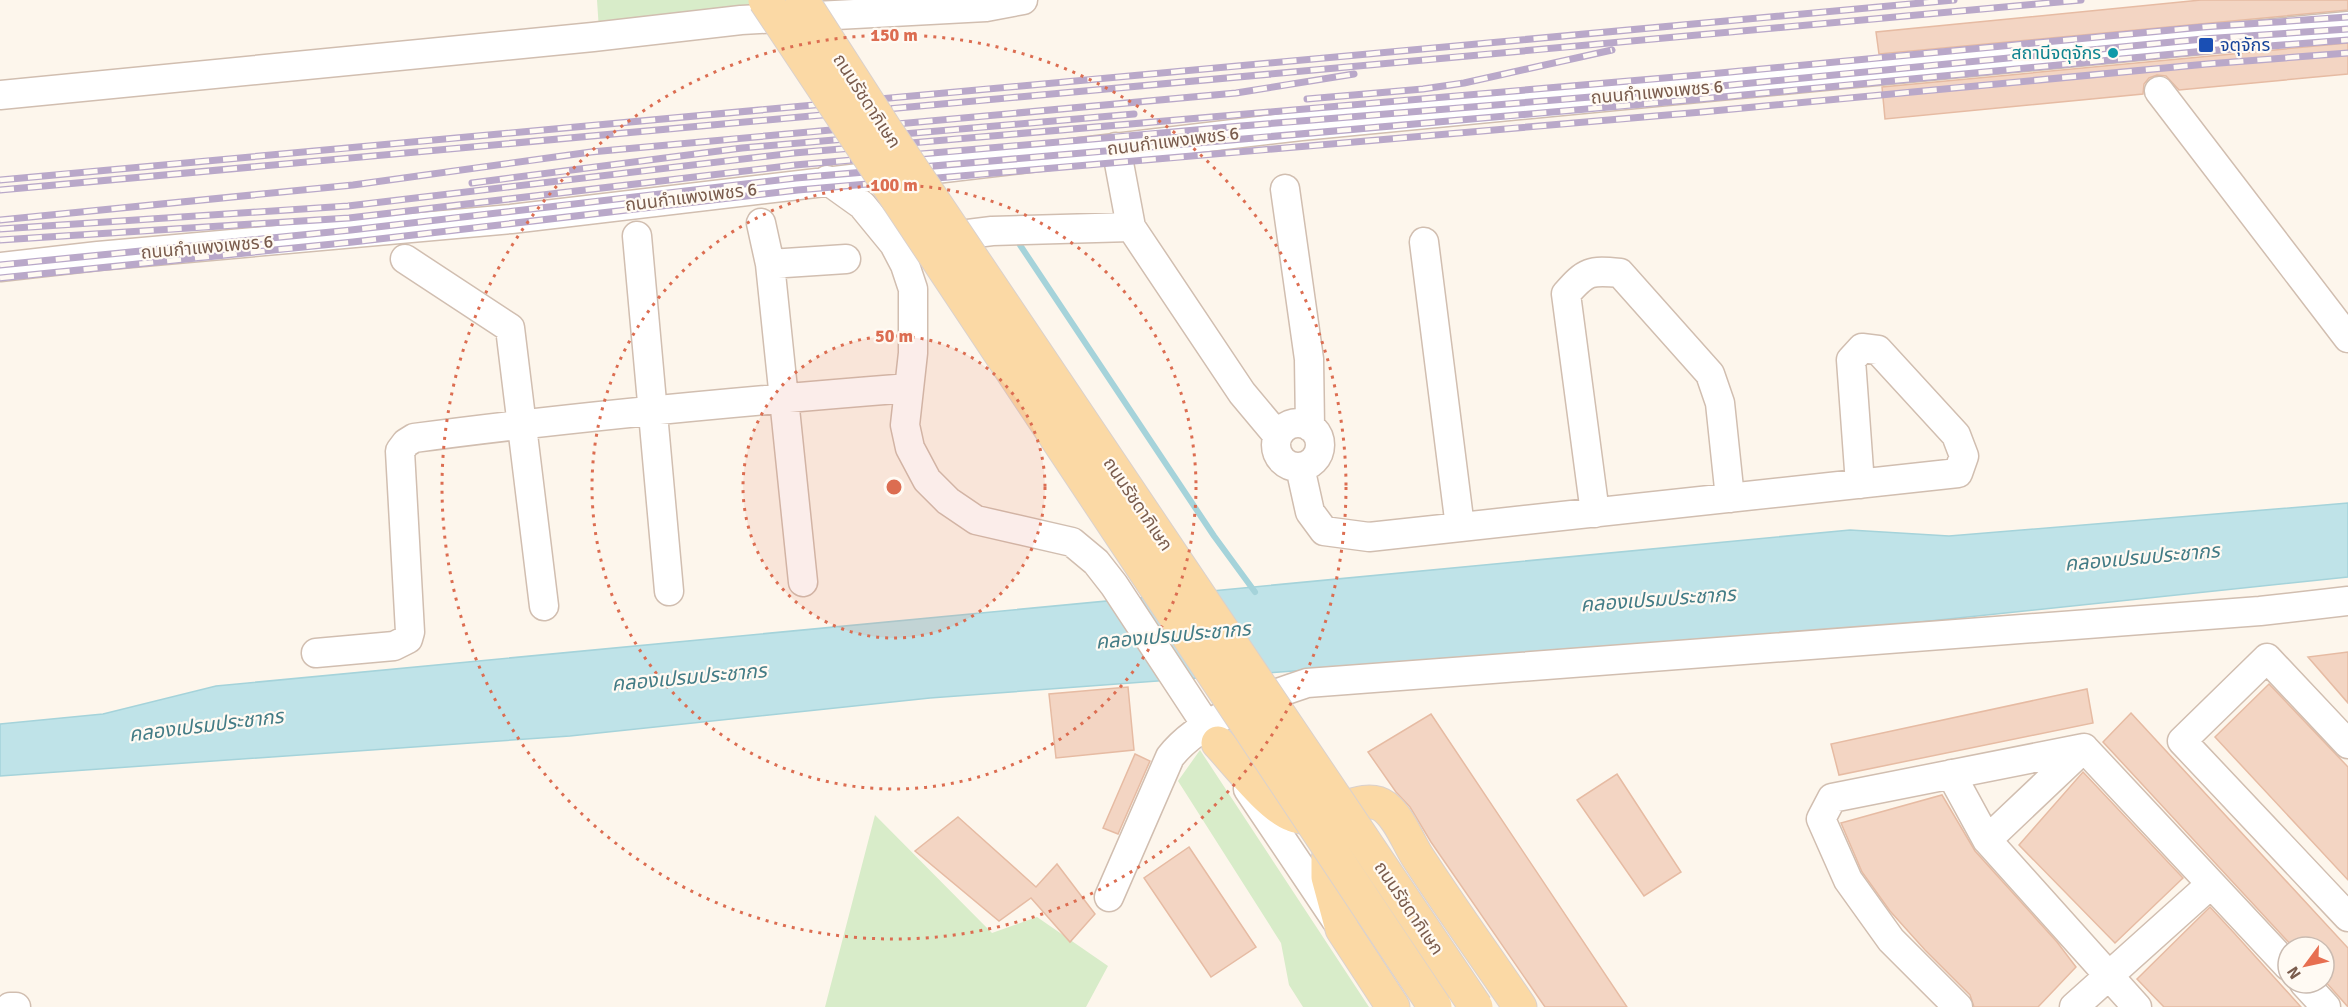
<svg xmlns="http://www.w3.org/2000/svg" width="2348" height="1007" viewBox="0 0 2348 1007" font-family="Signika,'Noto Sans Thai',sans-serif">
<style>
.green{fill:#d8ecc9}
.water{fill:#bfe3e8;stroke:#a5d3da;stroke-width:1.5}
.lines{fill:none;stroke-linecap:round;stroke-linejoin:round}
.stream{stroke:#a5d3da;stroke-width:6}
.building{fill:#f3d5c3;stroke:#e6bba3;stroke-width:1.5}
.minor-casing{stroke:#d1beb0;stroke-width:31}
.major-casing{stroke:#dad1cd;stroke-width:35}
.minor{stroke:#fff;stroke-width:28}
.major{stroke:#fbd9a5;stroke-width:33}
.rail-casing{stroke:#b9a8c9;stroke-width:7}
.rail{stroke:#fffaf3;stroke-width:4.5;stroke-dasharray:14;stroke-linecap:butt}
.major-bridge-casing{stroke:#dad1cd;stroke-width:35;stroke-linecap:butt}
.major-bridge{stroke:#fbd9a5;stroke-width:33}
.ring{fill:none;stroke:#dc6d51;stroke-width:3;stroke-dasharray:3 6}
.transit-dot{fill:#1a4fb4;stroke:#fffaf3;stroke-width:2}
.culture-dot{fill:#0f9aa8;stroke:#fffaf3;stroke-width:2}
.labels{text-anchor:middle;stroke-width:4.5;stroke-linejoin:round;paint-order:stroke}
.transit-label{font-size:18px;fill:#164399;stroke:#fffaf3;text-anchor:start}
.culture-label{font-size:18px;fill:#0d838f;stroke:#fffaf3;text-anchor:end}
.street-label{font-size:18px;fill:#7a5c4d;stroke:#fffaf3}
.water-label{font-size:20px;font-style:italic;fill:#437c86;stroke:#fffaf3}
.centre{fill:#dc6d51;stroke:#fffaf3;stroke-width:3}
.ring-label{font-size:18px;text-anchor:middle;font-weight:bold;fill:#dc6d51;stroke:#fffaf3;stroke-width:4.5;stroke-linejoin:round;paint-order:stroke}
</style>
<rect width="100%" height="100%" fill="#fdf6ec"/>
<path class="green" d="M 597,0 L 947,0 L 599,30 Z
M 1200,750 L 1369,1007 L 1303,1007 L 1289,985 L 1281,943 L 1178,781 Z
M 875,815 L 992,933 L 1037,917 L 1108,966 L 1086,1007 L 825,1007 Z"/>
<path class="water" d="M 2348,503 L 2348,577 L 1844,630 L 930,698 L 570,736 L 0,776 L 0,724 L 103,714 L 216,686 L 1850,530 L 1949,536 Z"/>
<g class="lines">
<path class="stream" d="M 1020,245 L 1214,536 L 1255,592"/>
</g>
<path class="building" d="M 2201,0 L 2348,0 L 2348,10 L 1879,54 L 1876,32 Z
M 2348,43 L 2348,74 L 2179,90 L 2166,76 L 2157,75 L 2149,78 L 2144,84 L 2143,94 L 1885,119 L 1882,87 Z
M 2348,652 L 2348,703 L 2308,657 Z
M 2269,684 L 2348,767 L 2348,880 L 2215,737 Z
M 1128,687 L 1134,750 L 1056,758 L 1049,694 Z
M 2087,689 L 2093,723 L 1839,775 L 1831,744 Z
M 2131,713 L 2348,948 L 2348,1007 L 2324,980 L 2324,947 L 2293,947 L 2103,742 Z
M 1431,714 L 1627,1007 L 1545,1007 L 1431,842 L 1410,807 L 1396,792 L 1368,752 Z
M 1135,754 L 1150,761 L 1118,834 L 1103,828 Z
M 2083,772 L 2183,878 L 2115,943 L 2019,845 Z
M 1617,774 L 1681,872 L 1644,896 L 1577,800 Z
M 1942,795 L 1975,851 L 2057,942 L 2076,967 L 2038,1007 L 1974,1007 L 1970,995 L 1925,950 L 1890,911 L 1862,872 L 1841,823 Z
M 958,817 L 1036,887 L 1057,864 L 1095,914 L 1070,942 L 1031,898 L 999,921 L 915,851 Z
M 1189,847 L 1256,947 L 1211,977 L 1144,878 Z
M 2210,907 L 2235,934 L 2301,1007 L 2164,1007 L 2137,979 Z"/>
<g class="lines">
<g class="minor-casing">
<path id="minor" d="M 2159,91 L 2348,338
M 0,95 L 593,37 L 741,20 L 986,7 L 1023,0
M 1116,147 L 1131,227
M 827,180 L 862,205 L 894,244 L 905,265 L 913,289 L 913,353 L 905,425 L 910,448 L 927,480 L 948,501 L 976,520 L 1072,542 L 1096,562 L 1114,585 L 1216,740
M 1285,189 L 1309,359 L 1310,427
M 761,223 L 770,264 L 803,582
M 637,236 L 669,591
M 936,238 L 992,231 L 1131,227 L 1242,393 L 1278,436
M 1424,242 L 1460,527
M 405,259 L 510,328 L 544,606
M 770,264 L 846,259
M 0,267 L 98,256 L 511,219 L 1301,126 L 2348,26
M1276 445a22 22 0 1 1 44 0a22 22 0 1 1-44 0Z
M 1300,467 L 1310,512 L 1324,531 L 1369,537 L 1958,473 L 1964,456 L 1956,435 L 1878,350 L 1862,348 L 1851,360 L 1860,484
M 1595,513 L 1566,294 C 1586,271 1590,270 1620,273 L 1710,374 L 1720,403 L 1730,498
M 316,653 L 394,646 L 408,639 L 410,632 L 400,451 L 406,443 L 414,438 C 579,416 744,401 909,388
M 2348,744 L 2267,658 L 2182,741 L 2348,917
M 2084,748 L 2288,966
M 1951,774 L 1987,840 L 2137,1007
M 1248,789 L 1336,920
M 1109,897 L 1170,757 C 1200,718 1262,698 1307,683 L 2260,611 L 2348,601
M 2304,983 L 2326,1007
M 10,1007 L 16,1007
M 1958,1007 L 1891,940 L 1848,880 L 1821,819 L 1832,798 L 2084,748 L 1987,840
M 2074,1007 L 2211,884"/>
</g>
<g class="major-casing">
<path id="major" d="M 1218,743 C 1236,762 1270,807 1293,815 C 1324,827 1361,789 1385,807 C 1400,819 1407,840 1417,856 C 1450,907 1486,957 1520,1007
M 1337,832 L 1328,859 L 1328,877 L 1342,929 L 1393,1007"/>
</g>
<use href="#minor" class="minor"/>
<use href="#major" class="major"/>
<g class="rail-casing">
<path id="rail" d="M 1307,99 L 1423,89 L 1464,83 L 1612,50
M 0,180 L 1954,0
M 472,183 L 742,148 L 1134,114
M 0,190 L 2081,0
M 0,220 L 353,185 L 591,152 L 1236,93 L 1354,74
M 0,229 L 348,206 L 794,153 L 1699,75 L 2203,27 L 2348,17
M 0,240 L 349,218 L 795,165 L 1241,126 L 1700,88 L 2203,39 L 2348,29
M 0,265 L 351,230 L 796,178 L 1701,99 L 2205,51 L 2348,40
M 0,278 L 353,242 L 798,190 L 1702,112 L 2207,64 L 2348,53"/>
</g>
<use href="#rail" class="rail"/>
<g class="major-bridge-casing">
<path id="major-bridge" d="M 765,0 L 1435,1007
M 802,0 L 885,129 L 1476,1007"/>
</g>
<use href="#major-bridge" class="major-bridge"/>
</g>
<circle cx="894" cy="487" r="151" fill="#dc6d51" fill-opacity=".12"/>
<g class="ring">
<circle cx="894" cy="487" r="151"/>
<circle cx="894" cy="487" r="302"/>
<circle cx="894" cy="487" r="452"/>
</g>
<rect class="transit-dot" x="2198" y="37" width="16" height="16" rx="3"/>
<circle class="culture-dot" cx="2113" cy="53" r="6"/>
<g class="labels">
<g class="transit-label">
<text x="2220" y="51">จตุจักร</text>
</g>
<g class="culture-label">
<text x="2101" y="59">สถานีจตุจักร</text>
</g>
<g class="street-label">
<text transform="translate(1657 92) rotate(-5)" y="6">ถนนกำแพงเพชร 6</text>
<text transform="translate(867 101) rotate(57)" y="6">ถนนรัชดาภิเษก</text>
<text transform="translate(1173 141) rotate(-7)" y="6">ถนนกำแพงเพชร 6</text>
<text transform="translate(691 197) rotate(-7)" y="6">ถนนกำแพงเพชร 6</text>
<text transform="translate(207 247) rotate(-5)" y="6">ถนนกำแพงเพชร 6</text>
<text transform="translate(1138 504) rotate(56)" y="6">ถนนรัชดาภิเษก</text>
<text transform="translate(1409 908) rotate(56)" y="6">ถนนรัชดาภิเษก</text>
</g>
<g class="water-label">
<text transform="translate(2142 557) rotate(-5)" y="7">คลองเปรมประชากร</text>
<text transform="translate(1658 599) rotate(-4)" y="7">คลองเปรมประชากร</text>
<text transform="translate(1173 635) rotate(-5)" y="7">คลองเปรมประชากร</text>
<text transform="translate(689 677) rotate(-5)" y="7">คลองเปรมประชากร</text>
<text transform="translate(206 725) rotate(-7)" y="7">คลองเปรมประชากร</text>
</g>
</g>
<circle cx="894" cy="487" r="9" class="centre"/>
<g class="ring-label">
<text x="894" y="41">150 m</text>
<text x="894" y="191">100 m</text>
<text x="894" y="342">50 m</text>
</g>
<g transform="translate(2306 965) rotate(237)"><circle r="28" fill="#fffaf3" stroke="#cabbb1" stroke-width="1.5"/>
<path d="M0-4.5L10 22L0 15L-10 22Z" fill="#e76f51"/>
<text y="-9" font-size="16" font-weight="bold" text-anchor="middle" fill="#7a5c4d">N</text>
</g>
</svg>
